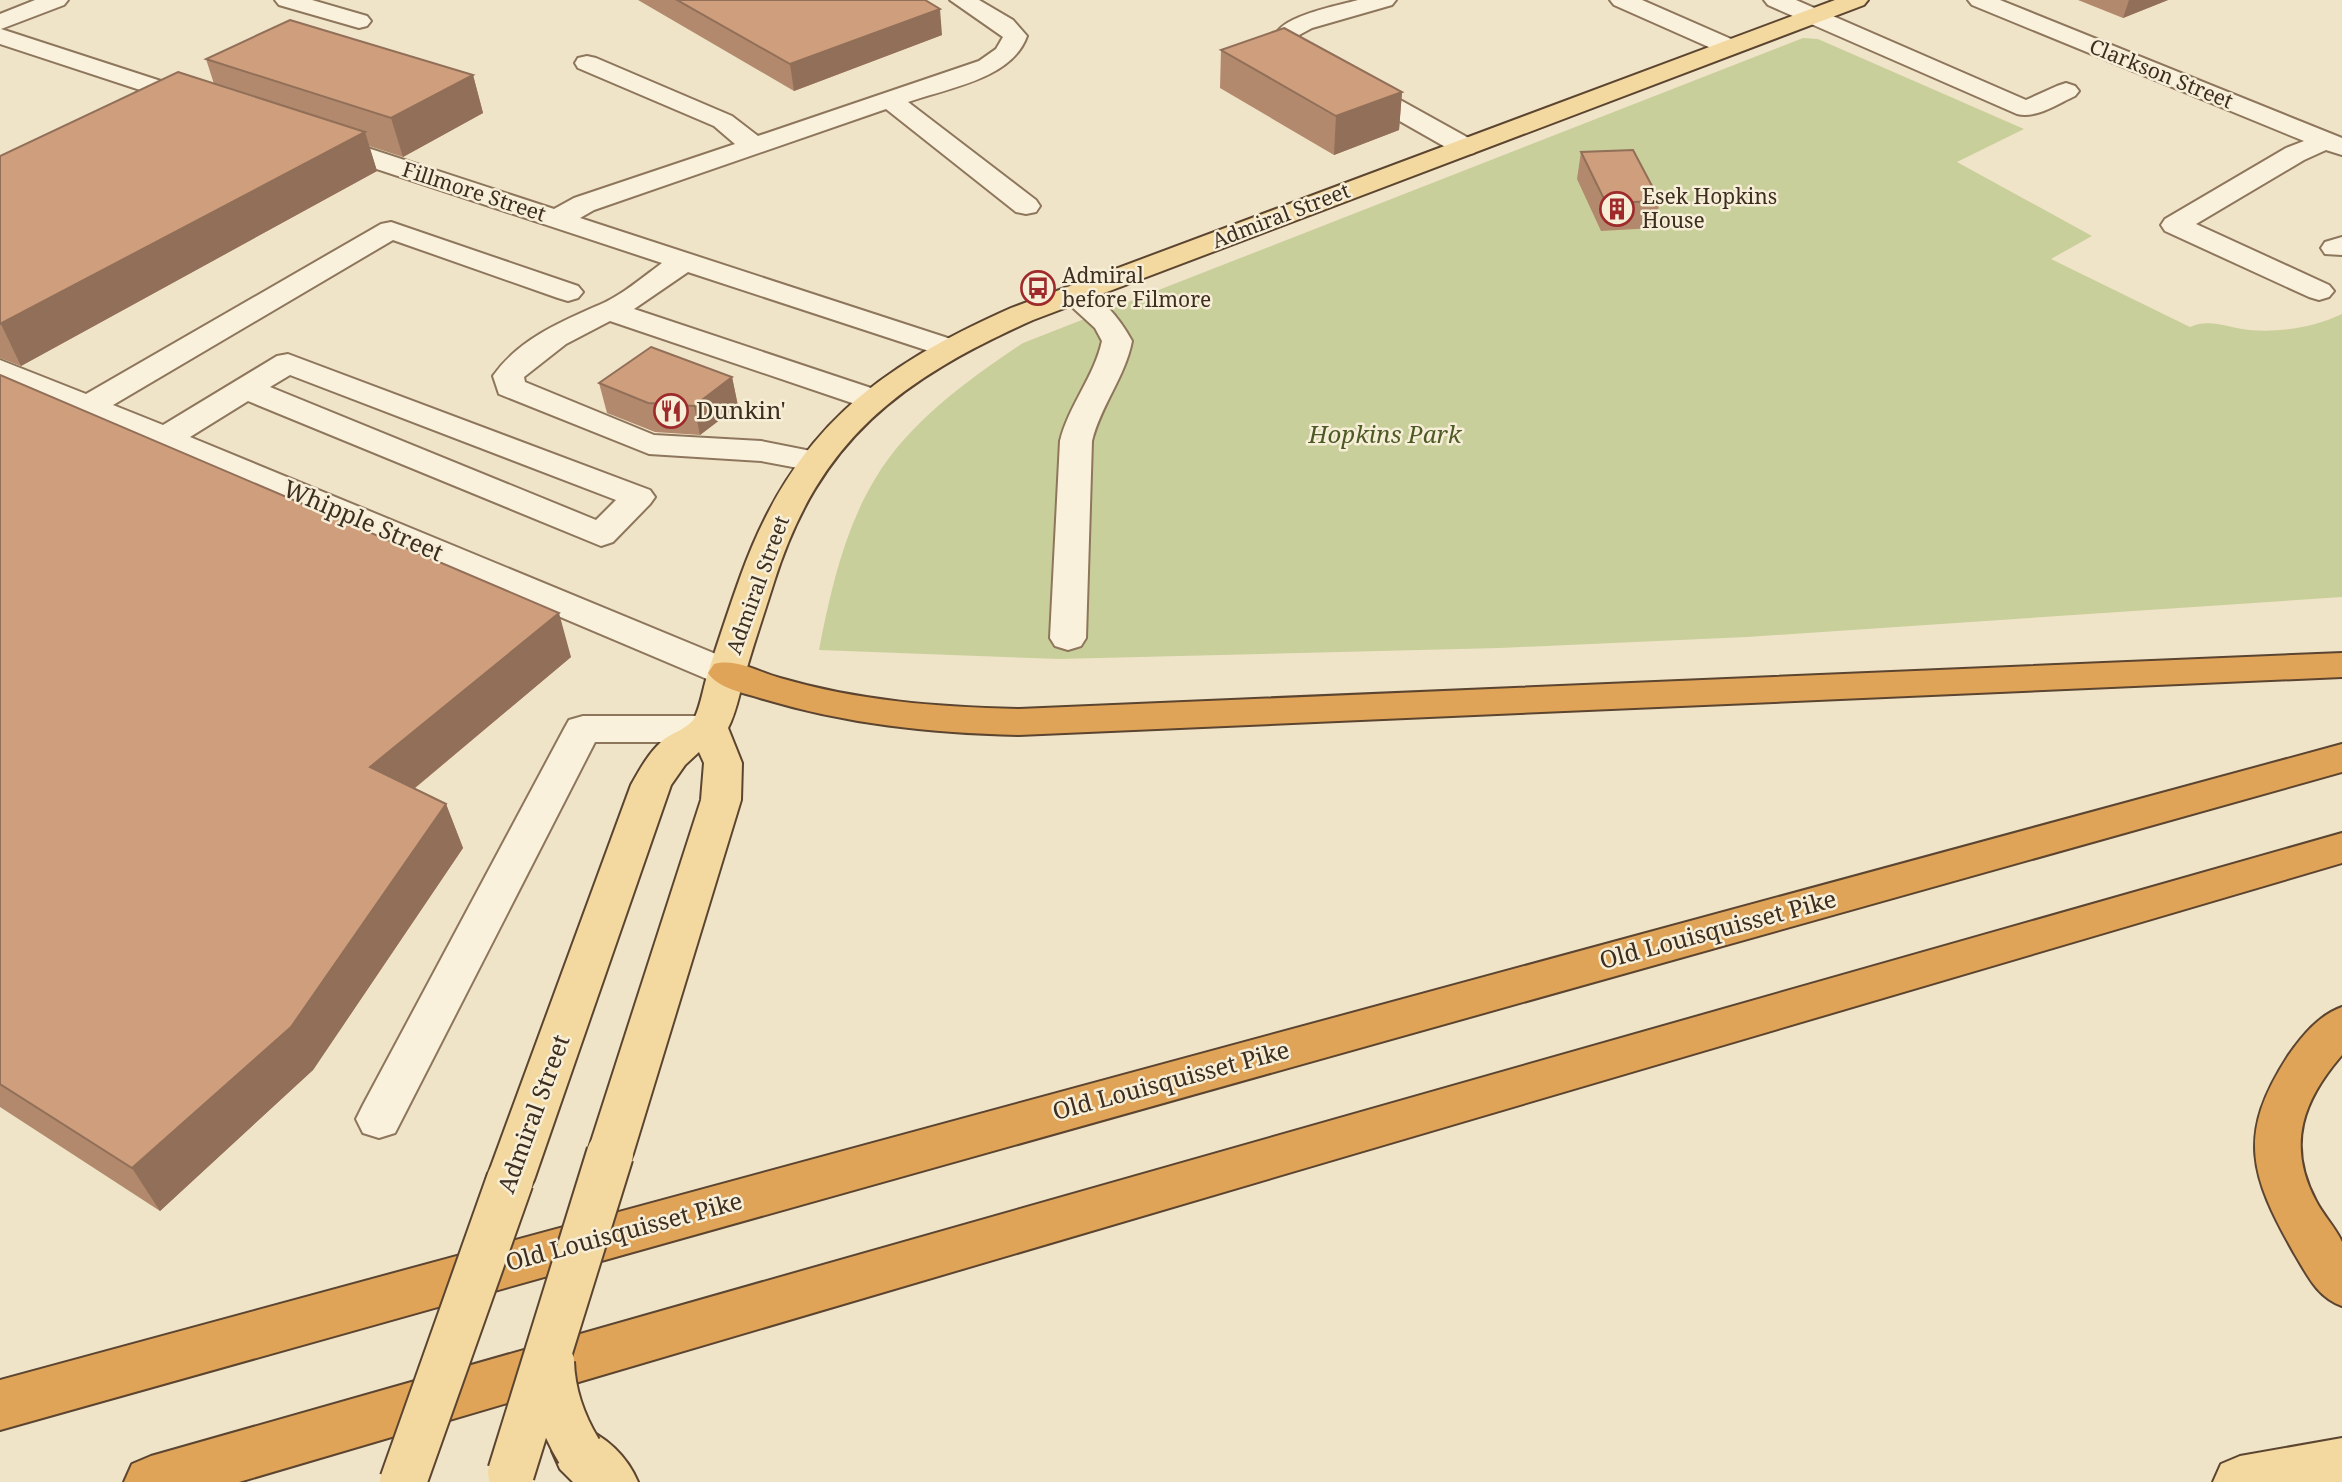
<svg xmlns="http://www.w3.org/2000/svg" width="2342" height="1482" viewBox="0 0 2342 1482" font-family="'Noto Serif',serif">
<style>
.green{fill:#c9cf9b}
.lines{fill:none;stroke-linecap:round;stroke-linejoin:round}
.minor-casing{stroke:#8d765c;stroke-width:4}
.major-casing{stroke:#5b4430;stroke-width:4}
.highway-casing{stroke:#5b4430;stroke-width:4}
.minor{fill:#faf1dc;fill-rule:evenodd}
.major{fill:#f3d9a0;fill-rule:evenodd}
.highway{fill:#e0a458;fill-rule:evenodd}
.major-bridge-casing{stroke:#5b4430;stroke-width:50;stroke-linecap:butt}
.major-bridge{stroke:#f3d9a0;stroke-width:46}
.wall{fill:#b2896c}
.shaded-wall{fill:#916f58}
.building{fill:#cf9f7d;stroke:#916f58;stroke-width:2}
.labels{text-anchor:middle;stroke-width:5;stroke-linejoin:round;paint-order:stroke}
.far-street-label{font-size:21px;fill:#3d2e20;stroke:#f7eed8}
.far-poi-label{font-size:21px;fill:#3d2e20;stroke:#f7eed8;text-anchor:start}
.poi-label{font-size:24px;fill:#3d2e20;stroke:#f7eed8;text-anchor:start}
.park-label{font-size:24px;font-style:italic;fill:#4d5a26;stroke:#f7eed8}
.street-label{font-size:24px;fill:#3d2e20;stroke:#f7eed8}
</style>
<rect width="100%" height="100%" fill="#f0e4c8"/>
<path class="green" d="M 1803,38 L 1818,39 L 2024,129 L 1957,162 L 2092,236 L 2051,259 L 2190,327 C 2210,318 2228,328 2249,330 C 2280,333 2315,327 2342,314 L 2342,597 L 1747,637 L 1500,648 L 1059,659 L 819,650 C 830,593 844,530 875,479 C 910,421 968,380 1023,343 Z"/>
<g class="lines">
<g class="minor-casing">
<path id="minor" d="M 35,0 L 68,0 L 64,5 L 1,29 L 210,97 L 214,102 L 210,107 L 201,110 L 192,107 L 0,44 L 0,14 Z
M 275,0 L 312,0 L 367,16 L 371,21 L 367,26 L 359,28 L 279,5 Z
M 950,0 L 979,0 L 1013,20 L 1027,36 C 1012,79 947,88 908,102 L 1036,200 L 1040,206 L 1036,212 L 1026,214 L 1016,212 L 886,109 L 594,210 L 580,218 L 960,342 L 964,348 L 960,354 L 949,357 L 938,354 L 688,272 L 634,309 L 883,392 L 888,399 L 883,406 L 872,408 L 861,406 L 610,321 L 566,344 L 524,377 L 525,382 L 654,435 L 761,441 L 826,454 L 830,461 L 826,468 L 814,471 L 761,461 L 649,454 L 499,394 L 493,376 C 518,340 560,322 599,305 C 621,296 643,277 662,263 L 316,149 L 312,143 L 316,137 L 325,135 L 334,137 L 554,209 L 574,198 L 735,144 L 714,126 L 578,68 L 575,63 L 578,58 L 587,56 L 596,58 L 732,116 L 758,136 L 979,61 L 996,49 L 1003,37 Z
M 1358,0 L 1396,0 L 1392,5 L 1312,28 L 1299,35 L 1300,40 L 1312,51 L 1474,141 L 1478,147 L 1474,153 L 1465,155 L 1456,153 L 1294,61 C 1288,56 1278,49 1276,41 C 1269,18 1341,5 1358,0 Z
M 1610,0 L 1642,0 L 1738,42 L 1741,47 L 1738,52 L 1729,54 L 1720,52 L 1614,5 Z
M 1764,0 L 1796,0 L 2026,100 L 2057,86 L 2066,83 L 2075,86 L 2079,91 L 2075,96 C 2057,104 2036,119 2017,114 L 1768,5 Z
M 1968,0 L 2000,0 L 2342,138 L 2342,155 L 2326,150 L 2304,160 L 2196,224 L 2329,285 L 2334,291 L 2329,297 L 2319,300 L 2309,297 L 2165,231 L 2161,225 L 2165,219 L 2286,148 L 2304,141 L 1972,5 Z
M 391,222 L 578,286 L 583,292 L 578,298 L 568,301 L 558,298 L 393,240 L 113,405 L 163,425 L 277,356 L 288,354 L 650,490 L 655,497 L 650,504 L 613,542 L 601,546 L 248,401 L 190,437 L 740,664 L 746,673 L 740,682 L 727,685 L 714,682 L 0,380 L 0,360 L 86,394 L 381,224 ZM 290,375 L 616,500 L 596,520 L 270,387 Z
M 2342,237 L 2342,255 L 2325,254 L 2321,248 L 2325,242 Z
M 1074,286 C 1100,293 1120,319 1132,341 C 1125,377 1101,405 1092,441 L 1086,638 L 1081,646 L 1068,650 L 1055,646 L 1050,638 L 1060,441 C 1069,405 1094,377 1102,341 L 1095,328 L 1059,295 L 1064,289 Z
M 583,716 L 709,716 L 723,720 L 728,729 L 723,738 L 709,742 L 595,742 L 395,1133 L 379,1138 L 363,1133 L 356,1119 L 363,1105 L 564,729 L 569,720 Z"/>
</g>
<g class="major-casing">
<path id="major" d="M 1835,0 L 1868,0 L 1864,5 L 1033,320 C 901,379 819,439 774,582 C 764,614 753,646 744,678 C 739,695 736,713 728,728 L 742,763 L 741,800 L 633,1154 L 627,1168 L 610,1174 L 593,1168 L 587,1154 L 701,800 L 704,763 L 699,752 L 685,765 L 671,785 L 534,1180 L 527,1194 L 510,1200 L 493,1194 L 486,1180 L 631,785 C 640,769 648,754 662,741 C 671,733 690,728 695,717 C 701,704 703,689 707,676 C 718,642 729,608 741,575 C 793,431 876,368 1011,308 Z
M 579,1426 C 606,1436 627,1456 638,1482 L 573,1482 L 560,1469 L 552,1451 L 560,1433 Z
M 2342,1438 L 2342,1482 L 2213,1482 L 2221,1464 L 2240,1456 Z"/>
</g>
<g class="highway-casing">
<path id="highway" d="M 2342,653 L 2342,677 L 1019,735 C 930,733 845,724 760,698 C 743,693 718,688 708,673 L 714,664 C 737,658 758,672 780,678 C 858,701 938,707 1019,709 Z
M 2342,744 L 2342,772 L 0,1430 L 0,1380 Z
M 2342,833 L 2342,863 L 239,1482 L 124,1482 L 132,1464 L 151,1456 Z
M 2342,1007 L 2342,1055 C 2303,1100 2286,1145 2316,1201 C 2323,1215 2336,1228 2342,1242 C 2342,1256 2342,1290 2342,1306 C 2317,1297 2308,1276 2294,1253 C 2250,1175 2237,1135 2288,1056 C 2302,1036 2319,1015 2342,1007 Z"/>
</g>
<use href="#minor" class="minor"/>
<use href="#major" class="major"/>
<use href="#highway" class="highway"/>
<g class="major-bridge-casing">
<path id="major-bridge" d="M 551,1362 C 552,1395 562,1423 579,1451
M 511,1473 L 610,1154
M 403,1482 L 510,1180"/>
</g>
<use href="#major-bridge" class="major-bridge"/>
</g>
<path class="wall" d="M 638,0 L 925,0 L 942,35 L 794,91 Z
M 2078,0 L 2168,0 L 2123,18 Z
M 1221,50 L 1402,92 L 1399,130 L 1334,155 L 1220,88 Z
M 206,59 L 473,75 L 483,113 L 403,157 L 369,146 L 377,171 L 21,366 L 0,358 L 0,156 L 214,84 Z
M 1581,152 L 1660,201 L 1654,228 L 1601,231 L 1577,179 Z
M 0,375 L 571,657 L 414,789 L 446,804 L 463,848 L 313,1070 L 160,1211 L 0,1107 Z
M 732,377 L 738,406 L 700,435 L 655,432 L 607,413 L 599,383 Z"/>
<path class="shaded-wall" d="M 2129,0 L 2168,0 L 2123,18 Z
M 940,9 L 942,35 L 794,91 L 790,64 Z
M 473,75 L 483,113 L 403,157 L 391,118 Z
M 1402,92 L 1399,130 L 1334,155 L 1336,116 Z
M 365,132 L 377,171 L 21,366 L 1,324 Z
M 732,377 L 738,406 L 700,435 L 694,406 Z
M 559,613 L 571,657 L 387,811 L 370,767 Z
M 446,804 L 463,848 L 313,1070 L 160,1211 L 132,1168 Z"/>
<path class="building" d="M 677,0 L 925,0 L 940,9 L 790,64 Z
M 290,20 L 473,75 L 391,118 L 206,59 Z
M 1284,28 L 1402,92 L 1336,116 L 1221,50 Z
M 178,72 L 365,132 L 0,324 L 0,156 Z
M 1633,150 L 1660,201 L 1606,203 L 1581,152 Z
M 651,347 L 732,377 L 694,406 L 648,403 L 599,383 Z
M 0,375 L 559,613 L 370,767 L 446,804 L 291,1027 L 132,1168 L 0,1084 Z"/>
<defs>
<g id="building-ring" transform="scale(1.75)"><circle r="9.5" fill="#f7eed8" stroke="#9e2a2b" stroke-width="1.5"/><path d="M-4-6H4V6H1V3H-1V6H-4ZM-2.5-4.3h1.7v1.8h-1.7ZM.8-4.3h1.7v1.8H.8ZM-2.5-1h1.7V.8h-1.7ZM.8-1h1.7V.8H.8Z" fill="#9e2a2b"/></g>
<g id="bus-ring" transform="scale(1.75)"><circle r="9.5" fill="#f7eed8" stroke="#9e2a2b" stroke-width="1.5"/><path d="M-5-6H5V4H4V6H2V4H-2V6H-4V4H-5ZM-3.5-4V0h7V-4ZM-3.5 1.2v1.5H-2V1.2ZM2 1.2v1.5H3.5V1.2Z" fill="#9e2a2b"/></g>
<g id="restaurant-ring" transform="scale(1.75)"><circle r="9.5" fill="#f7eed8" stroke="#9e2a2b" stroke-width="1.5"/><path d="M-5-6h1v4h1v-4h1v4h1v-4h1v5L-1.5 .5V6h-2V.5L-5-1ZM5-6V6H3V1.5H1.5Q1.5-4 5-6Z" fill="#9e2a2b"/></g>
</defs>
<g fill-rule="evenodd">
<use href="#building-ring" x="1617" y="209"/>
<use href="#bus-ring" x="1038" y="288"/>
<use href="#restaurant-ring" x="671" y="411"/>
</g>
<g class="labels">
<g class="far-street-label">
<text transform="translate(2161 74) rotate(22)" y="7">Clarkson Street</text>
<text transform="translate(474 192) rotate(18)" y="7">Fillmore Street</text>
<text transform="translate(1281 216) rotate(-21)" y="7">Admiral Street</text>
<text transform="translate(758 585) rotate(-70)" y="7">Admiral Street</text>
</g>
<g class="far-poi-label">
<text x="1642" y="204">Esek Hopkins<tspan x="1642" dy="24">House</tspan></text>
<text x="1062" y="283">Admiral<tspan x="1062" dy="24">before Filmore</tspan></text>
</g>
<g class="poi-label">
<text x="696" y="419">Dunkin'</text>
</g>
<g class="park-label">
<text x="1385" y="443">Hopkins Park</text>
</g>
<g class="street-label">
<text transform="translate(363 521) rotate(23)" y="8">Whipple Street</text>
<text transform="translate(1718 930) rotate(-15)" y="8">Old Louisquisset Pike</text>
<text transform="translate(1171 1081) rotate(-15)" y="8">Old Louisquisset Pike</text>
<text transform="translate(534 1114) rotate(-70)" y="8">Admiral Street</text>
<text transform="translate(624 1232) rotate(-15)" y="8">Old Louisquisset Pike</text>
</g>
</g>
</svg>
